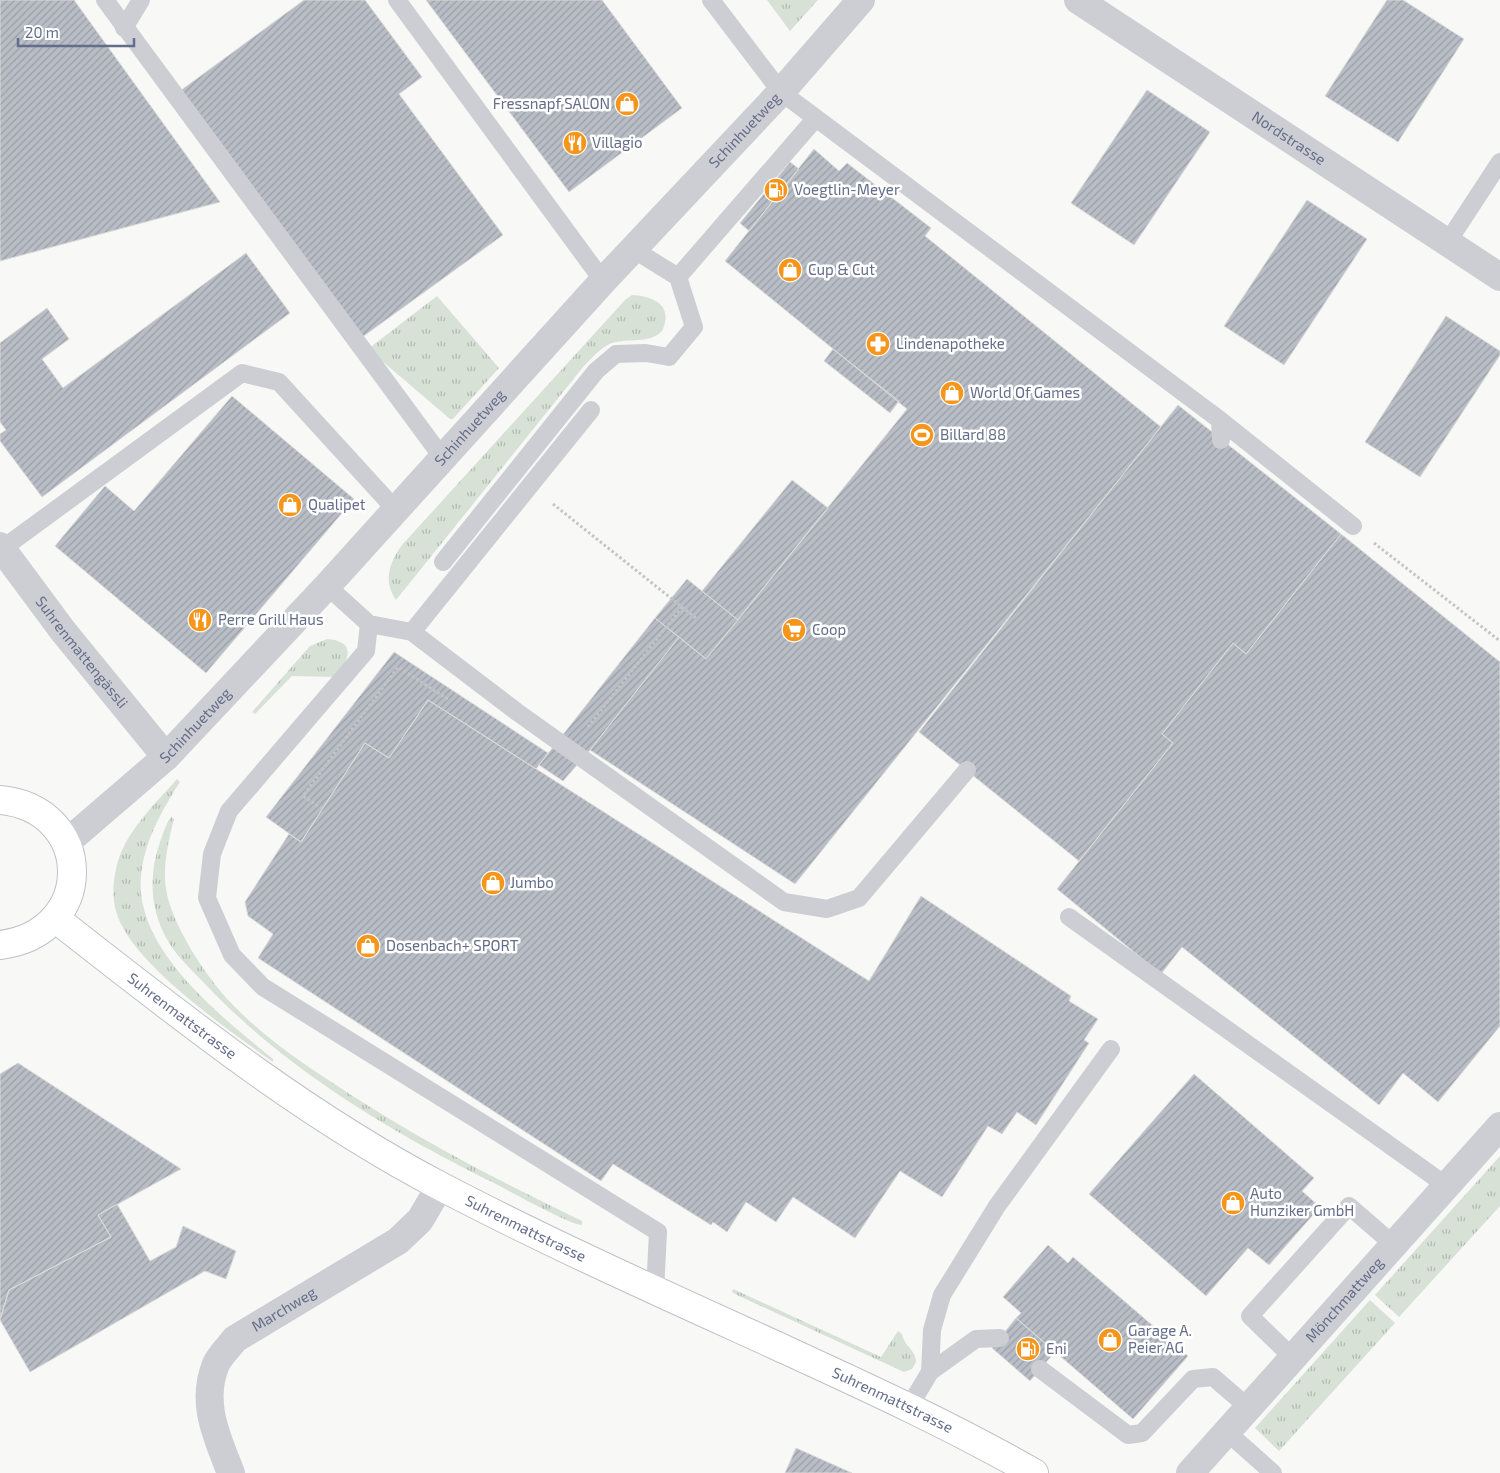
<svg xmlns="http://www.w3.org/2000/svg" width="1500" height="1473" viewBox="0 0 1500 1473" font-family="'Exo 2',sans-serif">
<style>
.grass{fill:url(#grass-tufts)}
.building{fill:url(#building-hatch);stroke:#dadad8}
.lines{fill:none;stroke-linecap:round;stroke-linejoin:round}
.secondary-casing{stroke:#bec1c8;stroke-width:30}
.path{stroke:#c3c4c7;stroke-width:3;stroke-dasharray:2.5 2.5;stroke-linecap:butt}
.lane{stroke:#cdced3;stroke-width:18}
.street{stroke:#cdced3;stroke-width:28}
.secondary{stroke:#fff;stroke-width:28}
.labels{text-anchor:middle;stroke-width:5;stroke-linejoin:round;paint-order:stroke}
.poi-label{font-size:15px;fill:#646d8a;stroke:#fff;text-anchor:start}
.street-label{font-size:15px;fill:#646d8a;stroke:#fff}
</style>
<defs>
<pattern id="grass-tufts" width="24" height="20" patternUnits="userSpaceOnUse" patternTransform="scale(1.25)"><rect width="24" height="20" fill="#d7e1d6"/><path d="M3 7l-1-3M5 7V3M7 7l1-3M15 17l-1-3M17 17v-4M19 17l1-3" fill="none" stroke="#b2bbb3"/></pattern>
<pattern id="building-hatch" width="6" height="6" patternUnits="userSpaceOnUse" patternTransform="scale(1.25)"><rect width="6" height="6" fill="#b9bdc6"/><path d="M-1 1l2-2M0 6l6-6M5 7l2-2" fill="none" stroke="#9a9ea7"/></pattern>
</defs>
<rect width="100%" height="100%" fill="#f8f9f6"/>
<path class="grass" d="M 767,0 L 818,0 L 790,31 Z
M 632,295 C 654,296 674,306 662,331 C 650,344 628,338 612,343 C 601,347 592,358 584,366 L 396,600 C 383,581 389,563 402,545 L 625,300 Z
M 437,296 L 499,368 L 453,419 L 450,419 L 368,349 Z
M 327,639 C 357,641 350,661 334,677 L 292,676 L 255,714 L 252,712 L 310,646 Z
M 177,779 L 180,782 C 162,810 144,842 141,876 C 134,950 222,1017 273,1059 L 273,1062 C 230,1031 129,962 116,911 C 112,897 113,883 116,869 C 123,834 154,805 177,779 Z
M 171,817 L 174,819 C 167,847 160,877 170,905 C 181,938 208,979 232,1004 C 261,1034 296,1059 330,1081 C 410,1135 495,1179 582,1221 L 582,1225 C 571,1225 511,1192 496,1184 C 392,1133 287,1070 207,986 C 194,972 179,959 169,943 C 150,911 148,877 160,842 C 163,833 166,824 171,817 Z
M 1500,1156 L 1500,1206 L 1399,1317 L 1375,1295 Z
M 733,1289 L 881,1357 L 898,1331 L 902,1334 C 904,1346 916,1350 916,1362 L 912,1369 L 904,1372 L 737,1295 L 732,1292 Z
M 1370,1300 L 1395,1323 L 1279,1451 L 1255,1428 Z"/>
<path class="building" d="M 0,0 L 74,0 L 220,202 L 0,261 Z
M 304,0 L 365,0 L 422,77 L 399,94 L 503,235 L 361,338 L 180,91 Z
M 426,0 L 602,0 L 682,108 L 569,192 Z
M 1387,0 L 1403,0 L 1464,39 L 1398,142 L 1325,96 Z
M 1147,90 L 1210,132 L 1134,245 L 1071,203 Z
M 814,149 L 839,171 L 847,163 L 931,228 L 925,236 L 1161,427 L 795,884 L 590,750 L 679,637 L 706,659 L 907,409 L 725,261 Z
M 790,162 L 799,169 L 749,231 L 740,223 Z
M 1307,200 L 1367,239 L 1284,365 L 1224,326 Z
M 246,253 L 290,313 L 42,497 L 0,441 L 0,434 L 6,430 L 0,422 L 0,343 L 47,308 L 69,339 L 42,359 L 63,388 Z
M 1446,316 L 1500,351 L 1500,355 L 1420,477 L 1365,442 Z
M 833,349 L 899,401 L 890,413 L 824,361 Z
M 232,396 L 354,499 L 206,673 L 55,546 L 105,486 L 134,511 Z
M 1178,405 L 1341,534 L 1246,654 L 1233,643 L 1162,734 L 1173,743 L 1079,861 L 919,732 Z
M 792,480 L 828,508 L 738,620 L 702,591 Z
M 1341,534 L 1500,662 L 1500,1026 L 1438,1102 L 1403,1073 L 1379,1105 L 1182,947 L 1161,974 L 1057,889 L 1173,743 L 1162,734 L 1233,643 L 1246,654 Z
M 687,579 L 738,620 L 706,659 L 655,618 Z
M 655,618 L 679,637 L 590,750 L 563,781 L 539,765 Z
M 394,652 L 548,753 L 536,769 L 428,700 L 389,758 L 365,743 L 301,842 L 266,817 Z
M 428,700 L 869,981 L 921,896 L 1071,996 L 1069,1001 L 1098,1019 L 1084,1040 L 1089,1043 L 1036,1125 L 1017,1112 L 1002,1134 L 988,1126 L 942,1197 L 900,1171 L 855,1238 L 793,1197 L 776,1222 L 746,1202 L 727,1232 L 713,1222 L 711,1225 L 613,1164 L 601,1181 L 258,958 L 273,934 L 248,916 L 245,902 L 289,834 L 301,842 L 365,743 L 389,758 Z
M 18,1063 L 181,1169 L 98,1215 L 111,1237 L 9,1290 L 0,1319 L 0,1074 Z
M 1194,1074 L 1314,1178 L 1302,1191 L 1320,1207 L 1269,1265 L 1248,1248 L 1206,1296 L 1089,1194 Z
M 117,1204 L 150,1261 L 176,1247 L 183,1226 L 236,1251 L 226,1279 L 205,1271 L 30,1372 L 0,1320 L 9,1290 L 111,1237 L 98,1215 Z
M 1048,1245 L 1068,1263 L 1073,1257 L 1188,1356 L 1133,1419 L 1016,1318 L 1021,1313 L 1003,1297 Z
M 1016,1318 L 1055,1352 L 1030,1381 L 992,1348 Z
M 796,1448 L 852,1473 L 785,1473 Z"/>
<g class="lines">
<g class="secondary-casing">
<g id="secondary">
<path d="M 0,800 C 95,809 97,933 0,945"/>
<path id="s6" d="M 56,919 C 179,1015 302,1114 442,1187 C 551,1244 663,1294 775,1345 C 862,1385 950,1425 1034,1473"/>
</g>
</g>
<path class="path" d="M 553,504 L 682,607 L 587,728
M 1374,543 L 1500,641
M 682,607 L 697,619
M 322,809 L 303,796 L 398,667 L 449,700"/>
<path class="lane" d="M 105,0 L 442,457
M 397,0 L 603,281
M 711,0 L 781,92 L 1220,420 L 1221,440
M 124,28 L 141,0
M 1447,243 L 1500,162
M 678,277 L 815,119
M 1220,420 L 1353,526
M 2,549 L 242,373 L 279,382 L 395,509
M 443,562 L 596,371 L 616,354 L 646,353 L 669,357 L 694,327 L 678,277 L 633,249
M 327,586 L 369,624 L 412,632 L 517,712 L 784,902 L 827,909 L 859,898 L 967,770
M 369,624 L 366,651 L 229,811 L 212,854 L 207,898 L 232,955 L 263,987 L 658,1232 L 655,1291
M 412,632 L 591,410
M 1069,917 L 1447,1186
M 1293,1358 L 1250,1316 L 1349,1206 L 1394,1245
M 1040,1369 L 1128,1435 L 1142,1433 L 1193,1379 L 1213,1377 L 1249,1408
M 930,1372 L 976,1339 L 1000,1338
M 909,1407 L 930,1372 L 932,1330 L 942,1295 L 997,1206 L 1111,1049
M 1227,1432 L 1273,1473"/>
<g class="street">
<path id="s1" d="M 1078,0 L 1500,277"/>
<path id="s2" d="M 0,546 L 63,631 L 166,757"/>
<path id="s3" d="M 66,843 L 166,757 L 327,586 L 603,281 L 781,92 L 861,0"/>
<path id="s4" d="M 231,1473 C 217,1437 200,1403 216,1364 C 220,1355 229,1347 235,1339 L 398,1241 L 420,1220 L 440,1186"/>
<path id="s5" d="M 1190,1473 L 1500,1126"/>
</g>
<use href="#secondary" class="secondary"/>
</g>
<defs>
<g id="shop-disc" transform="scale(1.25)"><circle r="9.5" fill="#f5961a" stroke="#fff"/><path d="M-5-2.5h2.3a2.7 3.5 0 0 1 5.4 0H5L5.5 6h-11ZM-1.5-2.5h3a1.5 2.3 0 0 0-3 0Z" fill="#fff"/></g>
<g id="restaurant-disc" transform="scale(1.25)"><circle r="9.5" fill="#f5961a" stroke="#fff"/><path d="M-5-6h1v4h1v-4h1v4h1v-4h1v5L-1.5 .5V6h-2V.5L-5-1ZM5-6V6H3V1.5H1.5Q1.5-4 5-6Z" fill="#fff"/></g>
<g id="fuel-disc" transform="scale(1.25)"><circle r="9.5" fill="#f5961a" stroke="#fff"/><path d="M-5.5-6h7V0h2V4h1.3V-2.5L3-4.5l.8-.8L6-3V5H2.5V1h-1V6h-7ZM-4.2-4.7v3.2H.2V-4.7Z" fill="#fff"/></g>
<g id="pharmacy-disc" transform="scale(1.25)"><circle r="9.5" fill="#f5961a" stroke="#fff"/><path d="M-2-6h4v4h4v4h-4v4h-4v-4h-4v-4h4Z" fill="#fff"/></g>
<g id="stadium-disc" transform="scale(1.25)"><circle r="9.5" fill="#f5961a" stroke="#fff"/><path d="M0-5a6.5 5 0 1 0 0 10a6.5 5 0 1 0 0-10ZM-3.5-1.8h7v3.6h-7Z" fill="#fff"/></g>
<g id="supermarket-disc" transform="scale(1.25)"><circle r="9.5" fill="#f5961a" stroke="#fff"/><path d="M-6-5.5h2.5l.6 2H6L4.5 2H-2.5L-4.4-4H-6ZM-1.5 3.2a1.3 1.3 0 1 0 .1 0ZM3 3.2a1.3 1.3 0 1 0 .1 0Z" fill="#fff"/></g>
</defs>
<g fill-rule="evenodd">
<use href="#shop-disc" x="627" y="104"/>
<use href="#restaurant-disc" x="575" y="143"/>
<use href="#fuel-disc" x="776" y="190"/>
<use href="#shop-disc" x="790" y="270"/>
<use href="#pharmacy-disc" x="878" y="344"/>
<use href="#shop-disc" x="952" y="393"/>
<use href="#stadium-disc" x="922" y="435"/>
<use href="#shop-disc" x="290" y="505"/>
<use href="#restaurant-disc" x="200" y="620"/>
<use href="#supermarket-disc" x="794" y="630"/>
<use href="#shop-disc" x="493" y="883"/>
<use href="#shop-disc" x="368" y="946"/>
<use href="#shop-disc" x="1233" y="1203"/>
<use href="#shop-disc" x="1110" y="1340"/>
<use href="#fuel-disc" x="1028" y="1349"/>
</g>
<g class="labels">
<g class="poi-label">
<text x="610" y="109" text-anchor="end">Fressnapf SALON</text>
<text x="592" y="148">Villagio</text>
<text x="794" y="195">Voegtlin-Meyer</text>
<text x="808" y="275">Cup &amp; Cut</text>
<text x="896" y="349">Lindenapotheke</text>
<text x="970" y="398">World Of Games</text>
<text x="940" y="440">Billard 88</text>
<text x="308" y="510">Qualipet</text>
<text x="218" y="625">Perre Grill Haus</text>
<text x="812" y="635">Coop</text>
<text x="510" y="888">Jumbo</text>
<text x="386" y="951">Dosenbach+ SPORT</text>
<text x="1250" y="1199">Auto<tspan x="1250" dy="17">Hunziker GmbH</tspan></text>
<text x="1128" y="1336">Garage A.<tspan x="1128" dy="17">Peier AG</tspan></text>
<text x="1046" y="1354">Eni</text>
</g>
<g class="street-label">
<text dy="5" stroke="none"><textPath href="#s3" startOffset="985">Schinhuetweg</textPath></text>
<text dy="5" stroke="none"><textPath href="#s1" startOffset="252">Nordstrasse</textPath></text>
<text dy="5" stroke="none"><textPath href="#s3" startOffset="580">Schinhuetweg</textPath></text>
<text dy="5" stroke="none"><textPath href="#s2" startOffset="134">Suhrenmattengässli</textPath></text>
<text dy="5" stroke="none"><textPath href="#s3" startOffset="175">Schinhuetweg</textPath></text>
<text dy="5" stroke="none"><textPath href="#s6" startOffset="159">Suhrenmattstrasse</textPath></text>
<text dy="5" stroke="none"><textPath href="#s6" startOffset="564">Suhrenmattstrasse</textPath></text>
<text dy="5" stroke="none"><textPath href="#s5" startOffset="232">Mönchmattweg</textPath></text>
<text dy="5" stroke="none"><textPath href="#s4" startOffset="202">Marchweg</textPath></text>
<text dy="5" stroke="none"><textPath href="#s6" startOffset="969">Suhrenmattstrasse</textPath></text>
</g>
</g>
<path d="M18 38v8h116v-8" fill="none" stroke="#646d8a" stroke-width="2.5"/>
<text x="25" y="38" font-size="15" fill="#646d8a" stroke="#ffffff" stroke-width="4" paint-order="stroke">20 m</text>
</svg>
